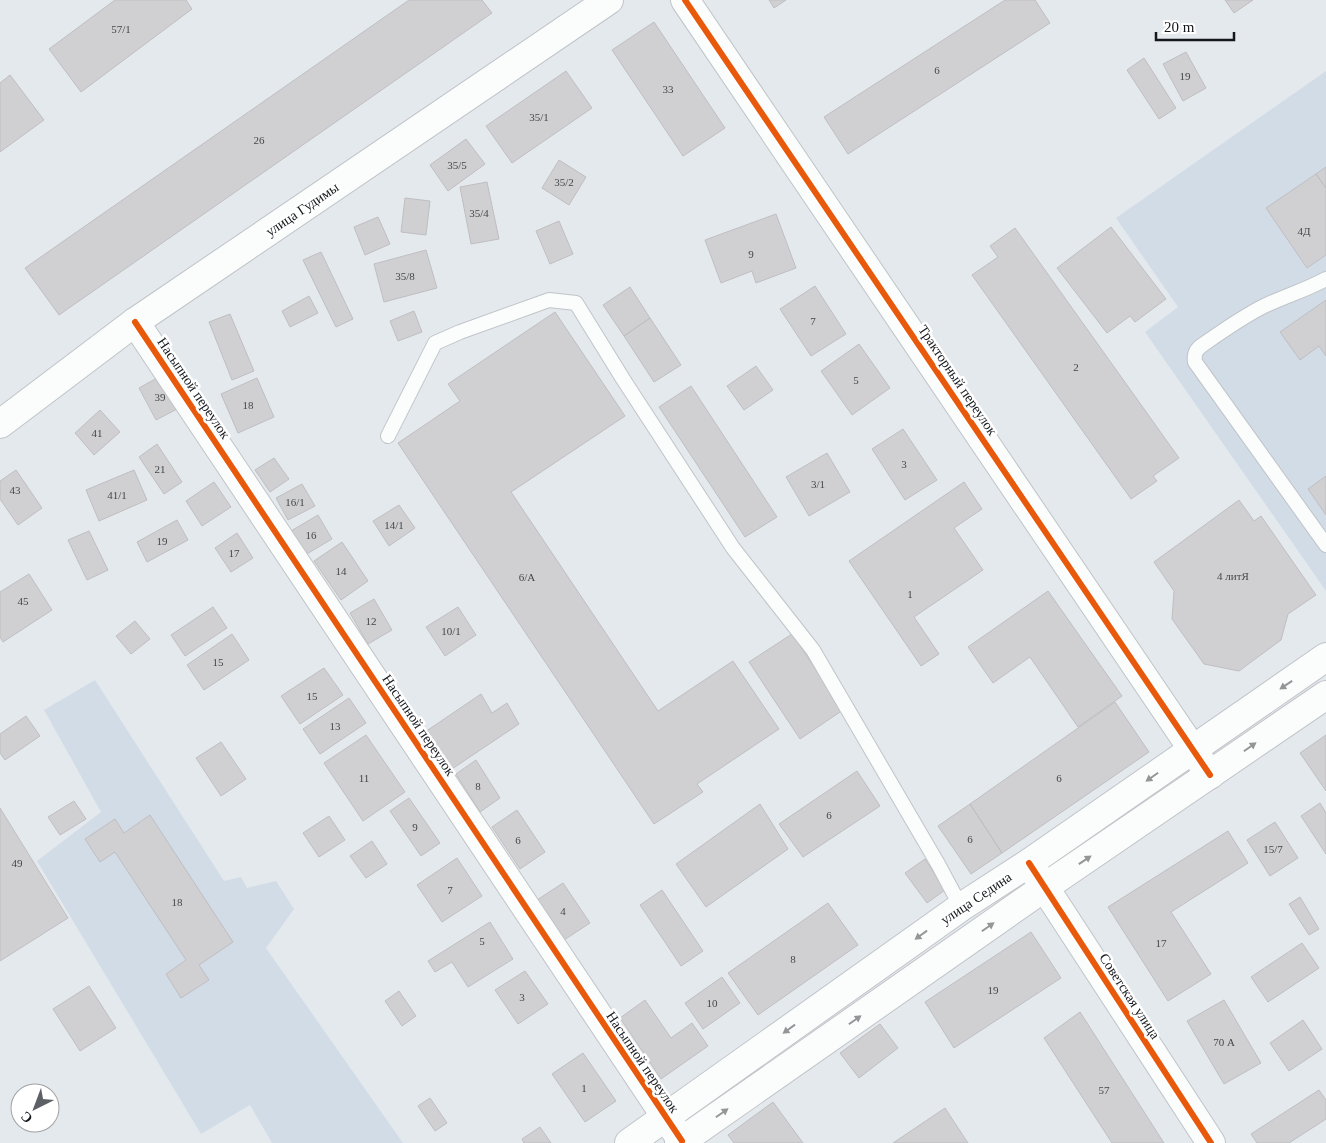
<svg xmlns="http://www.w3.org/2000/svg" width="1326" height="1143" viewBox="0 0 1326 1143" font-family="Georgia,serif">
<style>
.built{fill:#d2dce7}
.building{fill:#d0d0d3;stroke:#bfbec1}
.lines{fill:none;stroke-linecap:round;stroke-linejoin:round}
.service-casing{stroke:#c0c4c8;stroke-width:16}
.minor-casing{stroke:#c0c4c8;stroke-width:30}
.tertiary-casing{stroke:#c0c4c8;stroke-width:30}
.secondary-casing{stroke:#c0c4c8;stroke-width:30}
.service{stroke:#fbfcfc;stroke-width:14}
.minor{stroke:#fbfcfc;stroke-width:28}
.tertiary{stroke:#fbfcfc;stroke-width:28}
.secondary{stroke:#fbfcfc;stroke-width:28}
.cycleway-casing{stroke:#fff;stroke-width:9}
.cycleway{stroke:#e8590c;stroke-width:6}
.oneway{fill:#939597}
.labels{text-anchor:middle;stroke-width:5;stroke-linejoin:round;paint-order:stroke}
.number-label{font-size:11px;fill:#45474b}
.street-label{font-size:14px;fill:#14171b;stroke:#fff}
</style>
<rect width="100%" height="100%" fill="#e4e9ee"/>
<path class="built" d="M 1326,71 L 1326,591 L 1145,332 L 1178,307 L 1116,218 Z
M 95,680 L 224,881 L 241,877 L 247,888 L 276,881 L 294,909 L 266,948 L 403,1143 L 272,1143 L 250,1105 L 201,1134 L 37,861 L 101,812 L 44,710 Z"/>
<path class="building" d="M 115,0 L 186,0 L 192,9 L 81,92 L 49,49 Z
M 409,0 L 482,0 L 492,13 L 59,315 L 25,268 Z
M 769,0 L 786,0 L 774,8 Z
M 1005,0 L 1035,0 L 1050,23 L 848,154 L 824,117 Z
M 1225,0 L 1253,0 L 1234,13 Z
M 654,22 L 725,128 L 683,156 L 612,50 Z
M 1186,52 L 1206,88 L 1183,101 L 1163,64 Z
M 1144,58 L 1176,108 L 1159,119 L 1127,70 Z
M 566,71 L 592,108 L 512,163 L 486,126 Z
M 10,75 L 44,120 L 0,152 L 0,83 Z
M 466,139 L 485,164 L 448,191 L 430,165 Z
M 559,160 L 586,177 L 569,205 L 542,188 Z
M 1326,167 L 1326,188 L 1316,174 Z
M 1316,174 L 1326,188 L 1326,255 L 1307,268 L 1266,208 Z
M 487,182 L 499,239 L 471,244 L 460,187 Z
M 405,198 L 430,201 L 426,235 L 401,232 Z
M 776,214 L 796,268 L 756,283 L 752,271 L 721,283 L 705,240 Z
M 378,217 L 390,244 L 365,255 L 354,227 Z
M 559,221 L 573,254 L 550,264 L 536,231 Z
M 1111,227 L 1166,299 L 1135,322 L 1130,316 L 1107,333 L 1057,268 Z
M 1015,228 L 1179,458 L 1153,476 L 1157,481 L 1131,499 L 972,275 L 998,257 L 990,246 Z
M 426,250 L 437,288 L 384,302 L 374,264 Z
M 321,252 L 353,319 L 336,327 L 303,260 Z
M 815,286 L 846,334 L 811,356 L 780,309 Z
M 630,287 L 650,318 L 624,336 L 603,305 Z
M 309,296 L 318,313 L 290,327 L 282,311 Z
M 1326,300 L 1326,356 L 1319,346 L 1300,360 L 1280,332 Z
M 414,311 L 422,332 L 398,341 L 390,321 Z
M 555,312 L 625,416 L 511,492 L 658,711 L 733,661 L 779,729 L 697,784 L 703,792 L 654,824 L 398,443 L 460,401 L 448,384 Z
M 230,314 L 254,371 L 232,380 L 209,322 Z
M 650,318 L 681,365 L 654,382 L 624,336 Z
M 859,344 L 890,388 L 852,415 L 821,371 Z
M 756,366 L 773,390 L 744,410 L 727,386 Z
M 164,374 L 181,407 L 156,420 L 139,388 Z
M 257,378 L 274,417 L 238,433 L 221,394 Z
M 691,386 L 777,517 L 745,537 L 659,407 Z
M 100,410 L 120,432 L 94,455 L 75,433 Z
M 903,429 L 937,480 L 905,500 L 872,449 Z
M 157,444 L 182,482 L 164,494 L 139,457 Z
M 827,453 L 850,492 L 809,516 L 786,477 Z
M 274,458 L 289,479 L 270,492 L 255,470 Z
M 16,470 L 42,508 L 18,525 L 0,499 L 0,481 Z
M 134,470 L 147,500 L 99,521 L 86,490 Z
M 1326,476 L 1326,515 L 1308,489 Z
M 214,482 L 231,507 L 202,526 L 186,501 Z
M 964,482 L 982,509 L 954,528 L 983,570 L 914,617 L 939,654 L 921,666 L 849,561 Z
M 302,484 L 315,506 L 288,520 L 276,498 Z
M 1239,500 L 1254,521 L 1261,516 L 1316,595 L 1288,614 L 1281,640 L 1239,671 L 1204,664 L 1172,619 L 1174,591 L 1154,562 Z
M 399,505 L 415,528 L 389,546 L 373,521 Z
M 318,515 L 332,539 L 305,555 L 291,531 Z
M 177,520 L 188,540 L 147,562 L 137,542 Z
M 89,531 L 108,570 L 87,580 L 68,540 Z
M 237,533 L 253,558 L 231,572 L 215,548 Z
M 342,542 L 368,581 L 341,600 L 314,561 Z
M 29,574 L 52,610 L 3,642 L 0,637 L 0,592 Z
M 1048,591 L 1122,696 L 1078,727 L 1030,657 L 993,683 L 968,647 Z
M 374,599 L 392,630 L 368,644 L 350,613 Z
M 213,607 L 227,628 L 185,656 L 171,635 Z
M 458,607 L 476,635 L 445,656 L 426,627 Z
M 135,621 L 150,639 L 131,654 L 116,636 Z
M 232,634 L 249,660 L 204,690 L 187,665 Z
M 792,634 L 843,710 L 800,739 L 749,662 Z
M 324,668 L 343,695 L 300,724 L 281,696 Z
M 481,694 L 492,713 L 507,703 L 519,724 L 449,771 L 425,732 Z
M 349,698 L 366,723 L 320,754 L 303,729 Z
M 1115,702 L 1149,752 L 1002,853 L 970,804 Z
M 26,716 L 40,736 L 5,760 L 0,753 L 0,734 Z
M 366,735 L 405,792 L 363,821 L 324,763 Z
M 1326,735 L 1326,791 L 1300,753 Z
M 221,742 L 246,779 L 221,796 L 196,758 Z
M 476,760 L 500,798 L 480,812 L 456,774 Z
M 857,771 L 880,806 L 803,857 L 779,824 Z
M 409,798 L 440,843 L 421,856 L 390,811 Z
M 74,801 L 86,819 L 60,835 L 48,817 Z
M 1320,803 L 1326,813 L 1326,854 L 1301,816 Z
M 760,804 L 788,849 L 706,907 L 676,864 Z
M 970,804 L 1002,853 L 971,874 L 938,826 Z
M 0,808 L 68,918 L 0,961 Z
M 517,810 L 545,852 L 520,869 L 492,827 Z
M 150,815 L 233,942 L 199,965 L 209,980 L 181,998 L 166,974 L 186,960 L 115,852 L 100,862 L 85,839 L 115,819 L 124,833 Z
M 329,816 L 345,840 L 319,857 L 303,833 Z
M 1275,822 L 1298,858 L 1270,876 L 1247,840 Z
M 1228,831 L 1248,863 L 1171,912 L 1211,974 L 1168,1001 L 1108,907 Z
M 372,841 L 387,864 L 366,878 L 350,856 Z
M 457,858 L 482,896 L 442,922 L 417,885 Z
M 925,859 L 945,890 L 927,903 L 905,873 Z
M 563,883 L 590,923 L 564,940 L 537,900 Z
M 662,890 L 703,951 L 681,966 L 640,905 Z
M 1300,897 L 1319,929 L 1309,935 L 1289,904 Z
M 828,903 L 858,945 L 758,1015 L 728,973 Z
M 490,922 L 513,959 L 468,987 L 452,962 L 435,972 L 428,961 Z
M 1031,932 L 1061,978 L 954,1048 L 925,1002 Z
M 1302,943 L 1319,968 L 1268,1002 L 1251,977 Z
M 525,971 L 548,1004 L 518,1024 L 495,990 Z
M 722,977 L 740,1003 L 703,1029 L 685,1003 Z
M 89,986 L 116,1028 L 80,1051 L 53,1009 Z
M 399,991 L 416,1016 L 402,1026 L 385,1001 Z
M 645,1000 L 671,1038 L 692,1023 L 708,1046 L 661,1079 L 620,1018 Z
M 1224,1000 L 1261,1063 L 1224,1084 L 1187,1021 Z
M 1080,1012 L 1164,1143 L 1112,1143 L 1044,1038 Z
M 1303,1020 L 1322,1049 L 1289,1071 L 1270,1043 Z
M 880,1024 L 898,1048 L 859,1078 L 840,1053 Z
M 583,1053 L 616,1101 L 585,1122 L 552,1074 Z
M 1319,1090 L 1326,1100 L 1326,1119 L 1289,1143 L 1257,1143 L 1251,1134 Z
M 430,1098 L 447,1123 L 435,1131 L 418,1106 Z
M 773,1102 L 803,1143 L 734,1143 L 728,1135 Z
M 945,1108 L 968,1143 L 893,1143 Z
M 540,1127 L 551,1143 L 524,1143 L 522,1139 Z"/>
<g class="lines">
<g class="service-casing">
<path id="service" d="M 1326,279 C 1306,290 1285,296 1264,306 C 1242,317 1221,332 1201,346 C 1195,351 1194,355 1195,362 L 1326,545
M 388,436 L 435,343 L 460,332 L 549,300 L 576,303 L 623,379 L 733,548 L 813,650 L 938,864 L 961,907"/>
</g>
<g class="minor-casing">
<path id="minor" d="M 135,322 L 682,1141"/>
</g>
<g class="tertiary-casing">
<path id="tertiary" d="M 685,0 L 1210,775
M 0,424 L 135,322 L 609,0
M 1032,868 L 1211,1143
M 629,1143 L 961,907 L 1029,863 L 1326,657"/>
</g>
<g class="secondary-casing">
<path id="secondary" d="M 679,1143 L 1045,887 L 1326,695"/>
</g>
<use href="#service" class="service"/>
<use href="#minor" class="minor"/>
<use href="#tertiary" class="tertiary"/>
<use href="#secondary" class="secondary"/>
<g class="cycleway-casing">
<path id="cycleway" d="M 685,0 L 1210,775
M 135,322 L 682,1141
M 1029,863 L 1211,1143"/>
</g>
<use href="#cycleway" class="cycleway"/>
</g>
<defs><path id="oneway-solid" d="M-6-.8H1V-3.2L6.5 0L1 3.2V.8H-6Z" transform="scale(1.25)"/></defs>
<g class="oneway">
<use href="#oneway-solid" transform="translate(1286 685) rotate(146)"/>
<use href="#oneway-solid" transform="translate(1250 747) rotate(-35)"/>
<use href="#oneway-solid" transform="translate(1152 777) rotate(145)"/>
<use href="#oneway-solid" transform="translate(1085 860) rotate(-34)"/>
<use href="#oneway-solid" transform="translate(988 927) rotate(-35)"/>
<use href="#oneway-solid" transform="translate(921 935) rotate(144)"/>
<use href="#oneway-solid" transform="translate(855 1020) rotate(-35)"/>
<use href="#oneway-solid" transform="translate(789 1029) rotate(144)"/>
<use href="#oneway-solid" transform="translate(722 1113) rotate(-35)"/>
</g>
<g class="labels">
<g class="number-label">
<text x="121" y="33">57/1</text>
<text x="937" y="74">6</text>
<text x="1185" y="80">19</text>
<text x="668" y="93">33</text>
<text x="539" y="121">35/1</text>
<text x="259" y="144">26</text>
<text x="457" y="169">35/5</text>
<text x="564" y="186">35/2</text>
<text x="479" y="217">35/4</text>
<text x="1304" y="235">4Д</text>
<text x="751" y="258">9</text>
<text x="405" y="280">35/8</text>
<text x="813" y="325">7</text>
<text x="1076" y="371">2</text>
<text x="856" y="384">5</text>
<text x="160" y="401">39</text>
<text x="248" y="409">18</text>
<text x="97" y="437">41</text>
<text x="904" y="468">3</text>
<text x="160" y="473">21</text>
<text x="818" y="488">3/1</text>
<text x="15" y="494">43</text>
<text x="117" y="499">41/1</text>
<text x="295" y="506">16/1</text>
<text x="394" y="529">14/1</text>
<text x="311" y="539">16</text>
<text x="162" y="545">19</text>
<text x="234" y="557">17</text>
<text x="341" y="575">14</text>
<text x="1233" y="580">4 литЯ</text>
<text x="527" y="581">6/А</text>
<text x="910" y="598">1</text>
<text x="23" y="605">45</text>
<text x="371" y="625">12</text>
<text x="451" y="635">10/1</text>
<text x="218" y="666">15</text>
<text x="312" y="700">15</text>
<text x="335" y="730">13</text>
<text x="364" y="782">11</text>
<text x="1059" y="782">6</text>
<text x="478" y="790">8</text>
<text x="829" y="819">6</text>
<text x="415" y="831">9</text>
<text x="970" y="843">6</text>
<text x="518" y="844">6</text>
<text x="1273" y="853">15/7</text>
<text x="17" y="867">49</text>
<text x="450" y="894">7</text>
<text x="177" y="906">18</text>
<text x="563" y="915">4</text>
<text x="482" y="945">5</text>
<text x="1161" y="947">17</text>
<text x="793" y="963">8</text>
<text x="993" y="994">19</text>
<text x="522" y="1001">3</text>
<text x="712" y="1007">10</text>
<text x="1224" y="1046">70 А</text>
<text x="584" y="1092">1</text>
<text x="1104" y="1094">57</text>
</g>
<g class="street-label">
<text transform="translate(302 209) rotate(-34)" y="5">улица Гудимы</text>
<text transform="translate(958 380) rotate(56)" y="5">Тракторный переулок</text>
<text transform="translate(194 388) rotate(56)" y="5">Насыпной переулок</text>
<text transform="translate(419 725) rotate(56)" y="5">Насыпной переулок</text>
<text transform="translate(976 898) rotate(-34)" y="5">улица Седина</text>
<text transform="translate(1130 996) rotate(57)" y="5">Советская улица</text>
<text transform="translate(643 1062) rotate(56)" y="5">Насыпной переулок</text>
</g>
</g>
<g transform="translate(35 1108) rotate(222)"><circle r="24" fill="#ffffff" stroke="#a1a2a4"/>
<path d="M0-4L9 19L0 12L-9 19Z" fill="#5d6065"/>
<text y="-8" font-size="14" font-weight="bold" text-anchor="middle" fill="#14171b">С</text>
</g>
<path d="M1156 32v8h78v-8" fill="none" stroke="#14171b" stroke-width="2.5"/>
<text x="1164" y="32" font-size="15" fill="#14171b" stroke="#ffffff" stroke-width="4" paint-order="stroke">20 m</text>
</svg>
